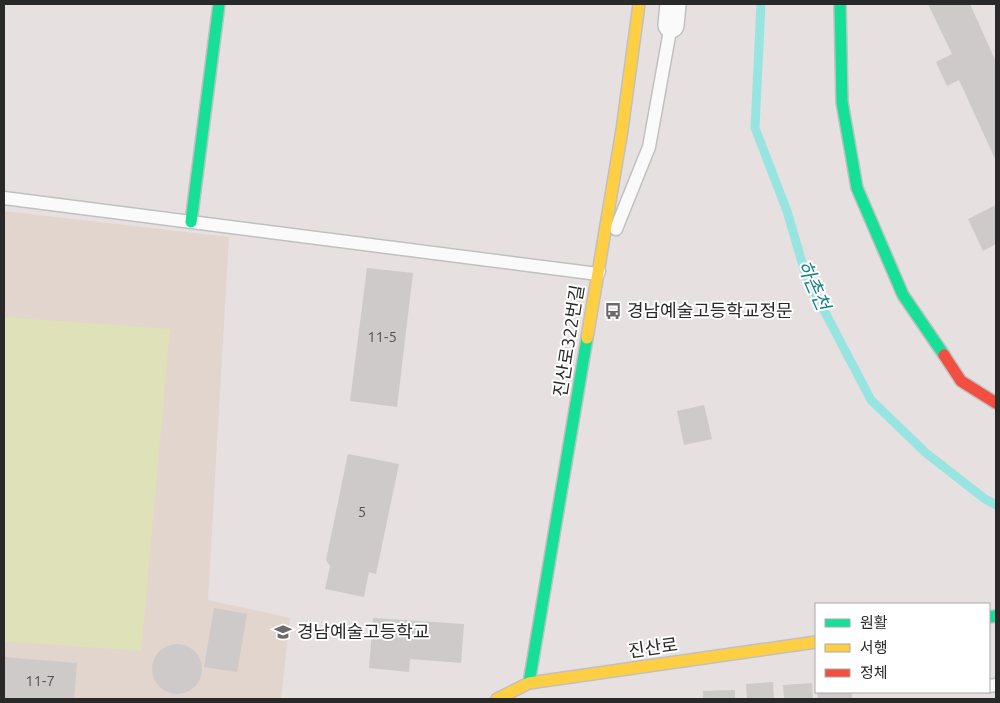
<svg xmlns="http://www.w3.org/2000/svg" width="1000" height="703" viewBox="0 0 1000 703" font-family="Ubuntu,'Noto Sans KR',sans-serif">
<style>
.education{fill:#e1d5ce}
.pitch{fill:#dfe2b8}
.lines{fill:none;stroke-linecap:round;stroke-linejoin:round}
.stream{stroke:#98e4e1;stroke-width:9}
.building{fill:#cdcac9}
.lane-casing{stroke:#c0c0c1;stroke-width:15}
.street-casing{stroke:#c0c0c1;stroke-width:28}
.fast-casing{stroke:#c0c0c1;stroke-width:14}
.slow-casing{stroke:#c0c0c1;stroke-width:14}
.jam-casing{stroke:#c0c0c1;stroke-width:14}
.lane{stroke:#fbfafa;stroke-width:12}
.street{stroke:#fbfafa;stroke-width:25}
.fast{stroke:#16e098;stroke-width:11}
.slow{stroke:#ffcf43;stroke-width:11}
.jam{stroke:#f24e42;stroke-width:11}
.labels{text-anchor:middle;stroke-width:4;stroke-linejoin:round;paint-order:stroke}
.number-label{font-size:15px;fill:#535252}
.poi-label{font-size:18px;fill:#292929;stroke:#fff;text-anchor:start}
.street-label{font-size:18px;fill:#292929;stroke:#fff}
.water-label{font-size:19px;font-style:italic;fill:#178388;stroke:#fff}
</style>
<rect width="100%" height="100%" fill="#e6e1e0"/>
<path class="education" d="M 4,211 L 229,237 L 208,600 L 290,618 L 281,699 L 4,699 Z"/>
<path class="pitch" d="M 4,317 L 170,329 L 141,651 L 4,641 Z"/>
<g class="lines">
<path class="stream" d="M 761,4 L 755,128 L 787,211 L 806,276 L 871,400 L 926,453 L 985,499 L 996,505"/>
</g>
<path class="building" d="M 928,4 L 970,4 L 996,62 L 996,161 L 959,80 L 947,86 L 936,62 L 952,54 Z
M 996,205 L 996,244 L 983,251 L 968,219 Z
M 367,268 L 413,273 L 397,407 L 350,401 Z
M 704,405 L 712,439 L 684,445 L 677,411 Z
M 348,454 L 399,464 L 376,574 L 369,572 L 364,597 L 325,589 L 330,566 L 326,560 Z
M 214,608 L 247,614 L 237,672 L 204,667 Z
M 373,618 L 464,624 L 461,663 L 410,659 L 409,672 L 369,668 Z
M152 669a25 25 0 1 1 50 0a25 25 0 1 1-50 0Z
M 4,657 L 77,663 L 74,699 L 4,699 Z
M 773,682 L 774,699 L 747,699 L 746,684 Z
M 812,683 L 813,699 L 784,699 L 783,685 Z
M 735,690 L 735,699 L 703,699 L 703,691 Z
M 817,692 L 852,692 L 852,699 L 818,699 Z"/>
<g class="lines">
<g class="lane-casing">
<path id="lane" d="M 4,198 L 598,274 L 599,271
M 616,229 L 649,147 L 671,25
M 989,686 L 996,685"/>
</g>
<g class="street-casing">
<path id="street" d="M 671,25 L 673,4"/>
</g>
<g class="fast-casing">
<path id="fast" d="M 840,4 L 842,102 L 857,188 L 903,295 L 944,355
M 191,222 L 219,4
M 989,617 L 996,616
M 529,683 L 587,338"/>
</g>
<g class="slow-casing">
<path id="slow" d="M 587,338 L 622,130 L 639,4
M 497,699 L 529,683 L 816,642"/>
</g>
<g class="jam-casing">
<path id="jam" d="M 944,355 L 961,381 L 996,403"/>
</g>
<use href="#lane" class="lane"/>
<use href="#street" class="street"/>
<use href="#fast" class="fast"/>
<use href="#slow" class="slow"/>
<use href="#jam" class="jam"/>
</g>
<defs>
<g id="bus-bare" transform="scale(1.35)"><path d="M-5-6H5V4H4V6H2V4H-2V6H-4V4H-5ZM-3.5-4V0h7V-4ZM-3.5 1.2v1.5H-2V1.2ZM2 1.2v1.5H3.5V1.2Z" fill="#6b6969" stroke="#fff" stroke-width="2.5" paint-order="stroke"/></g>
<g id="school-bare" transform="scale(1.35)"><path d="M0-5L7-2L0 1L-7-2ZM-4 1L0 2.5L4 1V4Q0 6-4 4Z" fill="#6b6969" stroke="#fff" stroke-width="2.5" paint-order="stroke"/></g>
</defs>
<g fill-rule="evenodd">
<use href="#bus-bare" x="613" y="311"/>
<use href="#school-bare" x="283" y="632"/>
</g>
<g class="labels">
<g class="number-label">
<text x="382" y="342">11-5</text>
<text x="362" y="517">5</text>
<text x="40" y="686">11-7</text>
</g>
<g class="poi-label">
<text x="627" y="317">경남예술고등학교정문</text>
<text x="297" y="638">경남예술고등학교</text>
</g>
<g class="street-label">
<text transform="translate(569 341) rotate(-81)" y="6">진산로322번길</text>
<text transform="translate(653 648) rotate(-8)" y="6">진산로</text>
</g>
<g class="water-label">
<text transform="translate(814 285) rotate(66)" y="7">하촌천</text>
</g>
</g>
<rect width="1000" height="703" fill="none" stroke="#292929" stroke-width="10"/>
<rect x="815" y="603" width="175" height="90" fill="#ffffff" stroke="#a9a9a9"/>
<rect x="825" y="619" width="25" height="8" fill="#16e098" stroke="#a9a9a9"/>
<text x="860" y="628" font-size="15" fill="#292929">원활</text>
<rect x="825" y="644" width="25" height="8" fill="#ffcf43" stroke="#a9a9a9"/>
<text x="860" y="653" font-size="15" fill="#292929">서행</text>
<rect x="825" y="669" width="25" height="8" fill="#f24e42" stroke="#a9a9a9"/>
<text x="860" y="678" font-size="15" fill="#292929">정체</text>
</svg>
